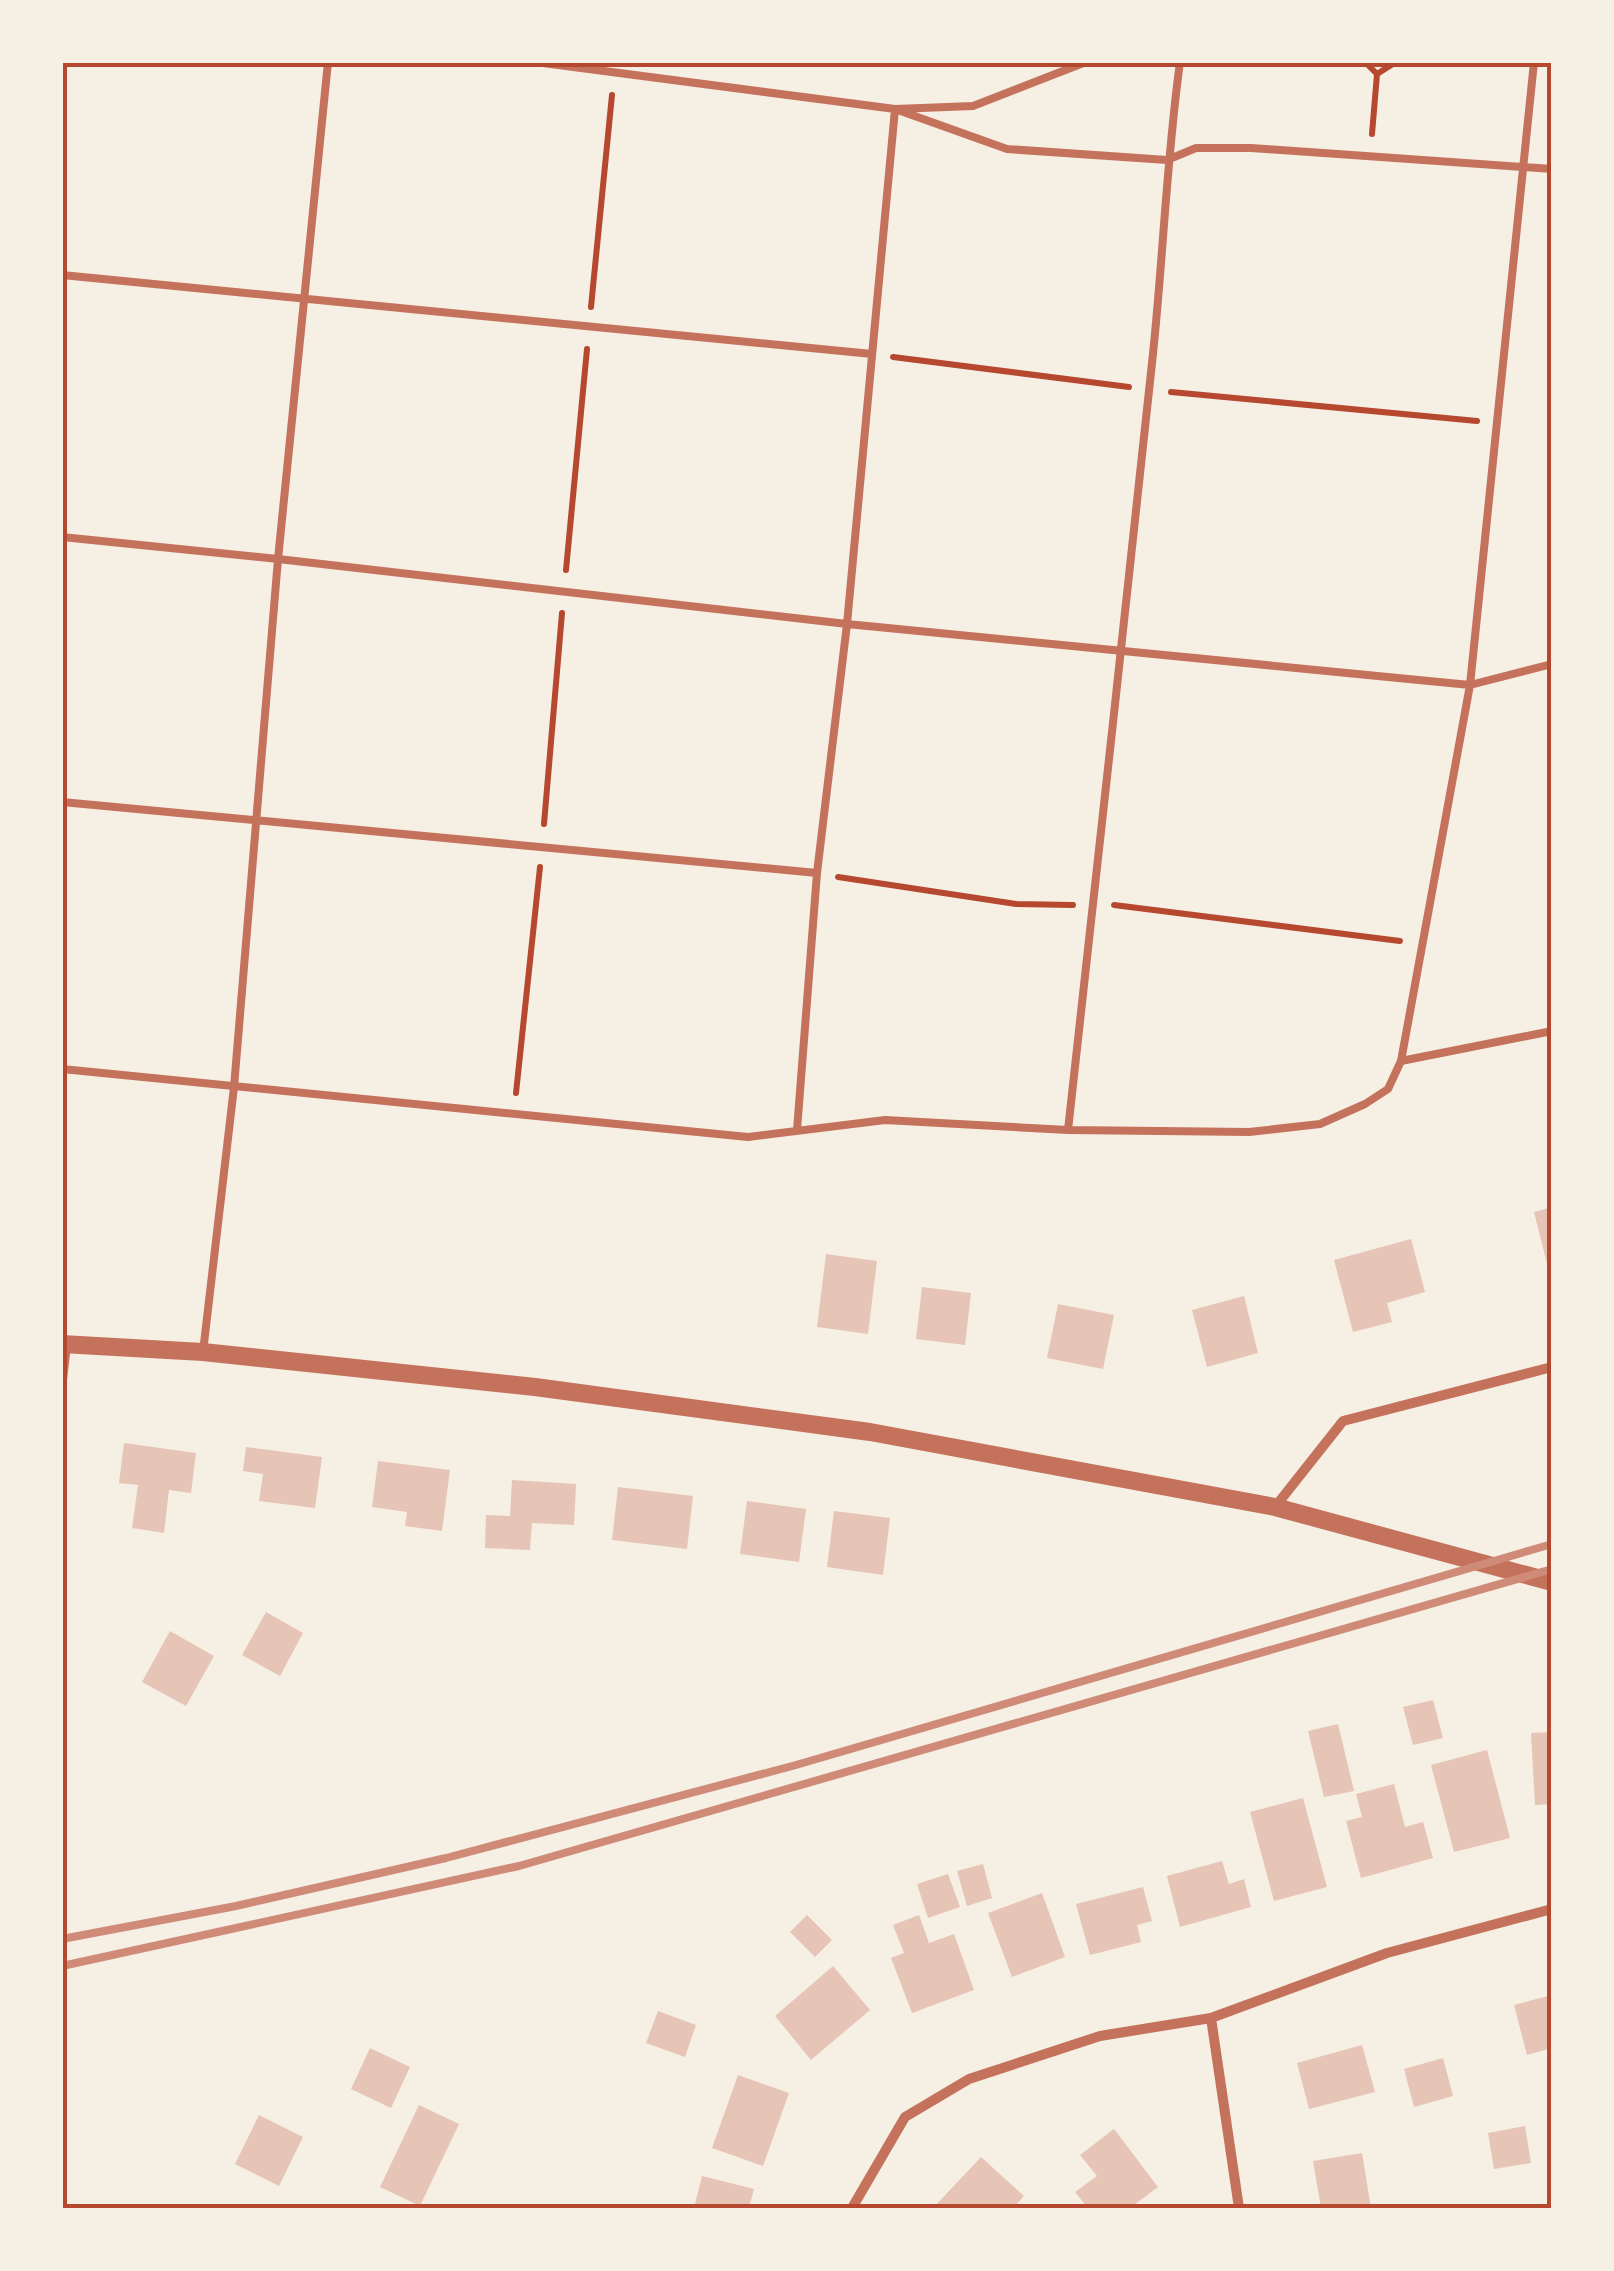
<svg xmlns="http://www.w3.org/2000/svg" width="1614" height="2271" viewBox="0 0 1614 2271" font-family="Barlow,sans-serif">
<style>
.building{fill:#e6c5b7}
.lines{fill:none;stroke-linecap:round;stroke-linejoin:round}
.path{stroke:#b5482f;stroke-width:6}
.service{stroke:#c5725c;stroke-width:8}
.minor{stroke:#c5725c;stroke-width:10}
.tertiary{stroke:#c5725c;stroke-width:18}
.rail{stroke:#cf8b77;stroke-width:8}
.neatline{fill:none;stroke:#b5482f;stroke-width:4}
</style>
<rect width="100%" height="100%" fill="#f6efe4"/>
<path class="building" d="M 1552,1207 L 1552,1275 L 1550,1276 L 1534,1212 Z
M 1411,1239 L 1425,1292 L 1387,1303 L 1392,1322 L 1353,1332 L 1334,1260 Z
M 826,1254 L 877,1261 L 868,1334 L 817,1327 Z
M 922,1287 L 971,1293 L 965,1345 L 916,1339 Z
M 1244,1296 L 1258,1353 L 1207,1367 L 1192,1310 Z
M 1058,1304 L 1114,1315 L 1103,1369 L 1047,1358 Z
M 124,1443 L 196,1453 L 191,1493 L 169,1490 L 164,1533 L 132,1528 L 138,1485 L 119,1483 Z
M 246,1447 L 322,1457 L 315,1508 L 259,1501 L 263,1474 L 243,1471 Z
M 378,1461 L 450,1470 L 442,1531 L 405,1526 L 407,1512 L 372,1507 Z
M 512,1480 L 576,1484 L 574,1525 L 532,1523 L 530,1550 L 485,1548 L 486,1515 L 510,1516 Z
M 618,1487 L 693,1496 L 687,1549 L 612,1540 Z
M 747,1501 L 806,1509 L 799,1562 L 740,1554 Z
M 834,1511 L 890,1518 L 883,1575 L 827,1567 Z
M 266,1612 L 303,1633 L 280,1676 L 242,1655 Z
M 170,1631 L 214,1656 L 186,1706 L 142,1682 Z
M 1433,1700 L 1443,1738 L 1413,1745 L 1403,1707 Z
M 1338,1724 L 1354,1791 L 1324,1797 L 1308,1731 Z
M 1552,1732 L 1552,1804 L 1535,1805 L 1531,1733 Z
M 1487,1750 L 1510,1838 L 1454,1852 L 1431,1765 Z
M 1394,1784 L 1405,1827 L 1423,1822 L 1433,1858 L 1361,1878 L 1346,1821 L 1362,1817 L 1356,1794 Z
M 1303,1798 L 1327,1887 L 1274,1901 L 1250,1812 Z
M 1222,1861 L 1229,1884 L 1244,1879 L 1251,1907 L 1180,1927 L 1167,1876 Z
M 983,1864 L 992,1898 L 967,1906 L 957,1871 Z
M 948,1874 L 960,1907 L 928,1918 L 917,1884 Z
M 1143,1887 L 1152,1921 L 1137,1925 L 1141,1942 L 1090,1955 L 1076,1904 Z
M 1042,1893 L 1065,1957 L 1012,1977 L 988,1913 Z
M 807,1915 L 832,1940 L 815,1957 L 790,1932 Z
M 919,1915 L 929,1943 L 954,1934 L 974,1990 L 912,2013 L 891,1958 L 904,1953 L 893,1925 Z
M 833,1966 L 870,2010 L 811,2060 L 775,2016 Z
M 1552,1995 L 1552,2048 L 1527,2055 L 1514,2005 Z
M 658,2011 L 696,2025 L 685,2057 L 646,2043 Z
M 1362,2045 L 1375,2092 L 1309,2109 L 1297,2063 Z
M 370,2048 L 410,2067 L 391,2108 L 351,2089 Z
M 1443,2058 L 1453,2096 L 1414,2107 L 1404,2069 Z
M 738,2075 L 789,2093 L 763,2166 L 712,2148 Z
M 419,2105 L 459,2124 L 420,2206 L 380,2187 Z
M 259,2115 L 303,2137 L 279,2186 L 235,2164 Z
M 1525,2126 L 1531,2163 L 1494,2169 L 1488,2133 Z
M 1114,2129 L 1158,2187 L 1130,2208 L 1088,2208 L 1075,2192 L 1097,2176 L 1080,2155 Z
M 1362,2153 L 1371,2208 L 1321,2208 L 1313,2161 Z
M 981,2157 L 1024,2196 L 1013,2208 L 933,2208 Z
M 702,2176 L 754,2189 L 749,2208 L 694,2208 Z"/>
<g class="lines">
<path class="path" d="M 1365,62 L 1377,74 L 1372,134
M 1377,74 L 1396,62
M 591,307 L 612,95
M 893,357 L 1129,387
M 1171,392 L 1477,421
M 566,570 L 587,349
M 544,824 L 562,613
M 838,877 L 1016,904 L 1073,905
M 1114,905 L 1400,941
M 516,1093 L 540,867"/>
<path class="service" d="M 535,62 L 895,109 L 973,106 L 1086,62
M 895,109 L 1007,149 L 1167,160 L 1196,148 L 1251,148 L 1552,169
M 62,275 L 872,354
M 62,537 L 278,559 L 328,62
M 62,802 L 817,873
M 1401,1061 L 1552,1031
M 62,1069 L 748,1137 L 885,1120 L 1068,1130 L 1249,1132 L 1320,1124 L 1365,1104 L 1388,1089 L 1401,1061 L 1470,685 L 1534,62
M 797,1130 L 817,873 L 847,624 L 895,109
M 1068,1130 C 1096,874 1125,619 1152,363 C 1163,263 1166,163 1180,62
M 203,1352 L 234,1087 L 278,559 L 847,624 L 1470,685 L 1552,664"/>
<path class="minor" d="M 62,1380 L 66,1345
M 1275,1507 L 1343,1421 L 1552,1367
M 1211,2018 L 1239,2208
M 852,2208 L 905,2117 L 969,2079 L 1100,2036 L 1211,2018 L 1387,1953 L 1552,1909"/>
<path class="tertiary" d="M 62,1344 L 203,1352 L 535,1387 L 870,1432 L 1275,1507 L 1552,1582"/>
<path class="rail" d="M 62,1939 L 236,1906 L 446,1858 L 796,1765 L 1552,1544
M 62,1966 L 519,1866 L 1552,1569"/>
</g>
<rect width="1614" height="2271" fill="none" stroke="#f6efe4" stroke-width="130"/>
<rect x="65" y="65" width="1484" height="2141" class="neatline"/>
</svg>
